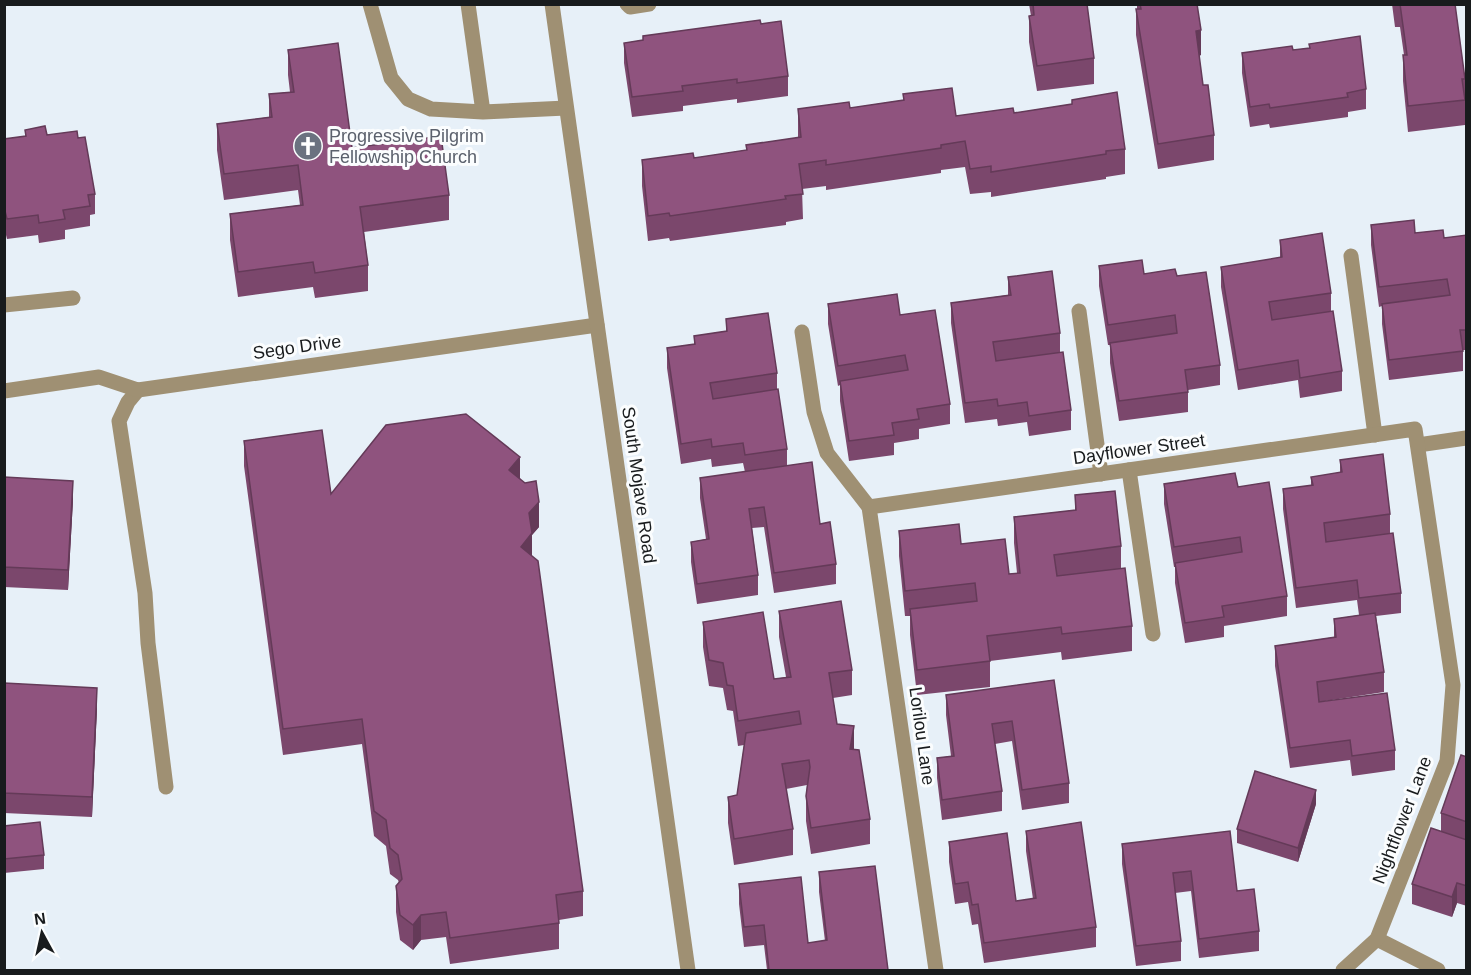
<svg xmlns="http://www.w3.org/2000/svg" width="1471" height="975" viewBox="0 0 1471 975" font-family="Arial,sans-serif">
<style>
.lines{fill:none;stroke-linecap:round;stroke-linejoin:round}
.service{stroke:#9f9073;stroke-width:15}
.minor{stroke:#9f9073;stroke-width:15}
.tertiary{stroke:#9f9073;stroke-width:15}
.wall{fill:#7b476c}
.shaded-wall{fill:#643a58}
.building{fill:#8f537e;stroke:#643a58;stroke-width:1.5}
.labels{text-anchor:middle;stroke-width:6;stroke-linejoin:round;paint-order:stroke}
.worship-label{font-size:18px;fill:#5b616d;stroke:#fbfdfe;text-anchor:start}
.street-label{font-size:18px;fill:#181b1d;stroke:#fbfdfe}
</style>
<rect width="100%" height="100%" fill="#e7f0f8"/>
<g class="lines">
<path class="service" d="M 370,4 L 391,78 L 408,99 L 431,109 L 483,112 L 566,108
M 468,4 L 483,112
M 627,4 L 630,7 L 649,4
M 1351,256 L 1375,435
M 4,305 L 73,298
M 1079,311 L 1101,474
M 802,332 L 814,412 L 827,453 L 869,507
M 138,390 L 128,402 L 119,421 L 145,593 L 148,643 L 166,787
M 1418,445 L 1466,438
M 1129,470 L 1153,634
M 1377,939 L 1438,970"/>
<path class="minor" d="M 4,391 L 99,377 L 138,390 L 597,325
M 936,970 L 869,507 L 1415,429 L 1453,685 L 1447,761 L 1377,939 L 1343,970"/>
<path class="tertiary" d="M 552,4 L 688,970"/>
</g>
<path class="wall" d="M 1029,4 L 1087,4 L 1094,58 L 1094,84 L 1037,91 L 1029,42 L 1029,16 L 1031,16 Z
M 1137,4 L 1197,4 L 1201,55 L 1199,56 L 1203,85 L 1214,135 L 1214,160 L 1158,169 L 1136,35 L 1136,9 L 1137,9 Z
M 1392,4 L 1455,4 L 1465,79 L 1465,125 L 1408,132 L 1403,81 L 1403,55 L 1404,55 L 1400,27 L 1395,27 Z
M 761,24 L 788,76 L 788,96 L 737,103 L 737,99 L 683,106 L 683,111 L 632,117 L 624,63 L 624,43 L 643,40 L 643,36 Z
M 1309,44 L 1366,89 L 1366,109 L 1348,112 L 1348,117 L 1270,128 L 1269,124 L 1250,127 L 1242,73 L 1242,53 L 1293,50 L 1309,48 Z
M 288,50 L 352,148 L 449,195 L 449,220 L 364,232 L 368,265 L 368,291 L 315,298 L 313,287 L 238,297 L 230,240 L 230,214 L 300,205 L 298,190 L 224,200 L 217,150 L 217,124 L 269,117 L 269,94 L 290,92 L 288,75 Z
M 903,94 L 956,116 L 1014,113 L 1072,104 L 1072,100 L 1125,149 L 1125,174 L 1106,177 L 1106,179 L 991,197 L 991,192 L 970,194 L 965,167 L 941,170 L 941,173 L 826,190 L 826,186 L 802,189 L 803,219 L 786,222 L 786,225 L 670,241 L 669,238 L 648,241 L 642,186 L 642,160 L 694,158 L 746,150 L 746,145 L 798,138 L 798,109 L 850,108 L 903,100 Z
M 25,130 L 47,135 L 78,138 L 95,194 L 95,214 L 90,215 L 90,226 L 65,230 L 65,239 L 39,243 L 38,235 L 7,239 L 5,231 L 4,231 L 4,139 L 25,136 Z
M 1371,225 L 1444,238 L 1467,235 L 1467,350 L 1463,350 L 1463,371 L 1389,380 L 1382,324 L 1382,306 L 1379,307 L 1371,245 Z
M 1280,240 L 1331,293 L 1331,311 L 1342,371 L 1342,391 L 1300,398 L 1298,380 L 1238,390 L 1221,287 L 1221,267 L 1280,258 Z
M 1099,266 L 1144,274 L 1177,276 L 1220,365 L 1220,385 L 1188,390 L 1188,412 L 1119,421 L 1110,363 L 1110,345 L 1108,345 L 1099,286 Z
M 1008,277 L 1060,333 L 1060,352 L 1071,410 L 1071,430 L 1029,436 L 1027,422 L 998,426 L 997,419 L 965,423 L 951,323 L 951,303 L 1008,295 Z
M 828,304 L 900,315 L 950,404 L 950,424 L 919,429 L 919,439 L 894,443 L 894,455 L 849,461 L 840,401 L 840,385 L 838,386 L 828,324 Z
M 726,319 L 777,373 L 777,389 L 787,449 L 787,466 L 820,524 L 836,564 L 836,584 L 774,593 L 764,527 L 752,528 L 758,575 L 758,595 L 697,604 L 691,562 L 691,542 L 706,539 L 700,498 L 700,478 L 745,472 L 743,463 L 712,467 L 711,459 L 681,464 L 667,368 L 667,348 L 694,344 L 694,336 L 726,331 Z
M 244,441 L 331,494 L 520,478 L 539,527 L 532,535 L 532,556 L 583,891 L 583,916 L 559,920 L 559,949 L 450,964 L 446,937 L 421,940 L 413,950 L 400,940 L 396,912 L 396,886 L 399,883 L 398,880 L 390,874 L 386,846 L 374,836 L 362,744 L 283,755 L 244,466 Z
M 1340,460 L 1390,514 L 1390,533 L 1401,593 L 1401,613 L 1376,616 L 1384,672 L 1384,692 L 1319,702 L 1395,750 L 1395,770 L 1352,776 L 1350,760 L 1290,768 L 1275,666 L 1275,646 L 1334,637 L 1334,619 L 1359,615 L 1357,600 L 1296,608 L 1283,509 L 1283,489 L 1311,486 L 1311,477 L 1340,473 Z
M 4,477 L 73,500 L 68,590 L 4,587 Z
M 1164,484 L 1238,487 L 1287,596 L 1287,616 L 1224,626 L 1224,637 L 1185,643 L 1175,583 L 1175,567 L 1174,567 L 1164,504 Z
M 1075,495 L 1121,546 L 1121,568 L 1132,626 L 1132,651 L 1062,660 L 1061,652 L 990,661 L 990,687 L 917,695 L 910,635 L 910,616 L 905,616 L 899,556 L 899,531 L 961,544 L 1009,574 L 1017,573 L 1014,543 L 1014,517 L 1075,510 Z
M 779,611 L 852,670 L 852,695 L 833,698 L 837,724 L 854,749 L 870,819 L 870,844 L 811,854 L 806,821 L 806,796 L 807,785 L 786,789 L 793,829 L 793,855 L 734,865 L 728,823 L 728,797 L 737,795 L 744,745 L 738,746 L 733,711 L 727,710 L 723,688 L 709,686 L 703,647 L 703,622 L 774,679 L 786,677 L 779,637 Z
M 1054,680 L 1069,783 L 1069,803 L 1022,810 L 1012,741 L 995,744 L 1002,791 L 1002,811 L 942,820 L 937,778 L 937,758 L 951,756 L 946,715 L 946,695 Z
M 4,683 L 97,708 L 92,817 L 4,813 Z
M 1467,757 L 1467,906 L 1457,903 L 1452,917 L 1412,904 L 1412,884 L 1441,831 L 1441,813 Z
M 1316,804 L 1298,862 L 1237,843 L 1237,829 Z
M 4,826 L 44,855 L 44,869 L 4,873 Z
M 1026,831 L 1096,927 L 1096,947 L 984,963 L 978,924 L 972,925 L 968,902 L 955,904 L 949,862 L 949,842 L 1016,901 L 1033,899 L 1026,851 Z
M 1122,844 L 1237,891 L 1259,931 L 1259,951 L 1199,958 L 1191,891 L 1175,893 L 1181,941 L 1181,961 L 1136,966 L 1122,864 Z
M 819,872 L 888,970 L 767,970 L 764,945 L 744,947 L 739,904 L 739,884 L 808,943 L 825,941 L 819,892 Z"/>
<path class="shaded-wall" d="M 1201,30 L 1201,55 L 1196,56 L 1196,31 Z
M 520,457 L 520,482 L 509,470 Z
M 73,481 L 73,500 L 68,590 L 68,570 Z
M 539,502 L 539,527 L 532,535 L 532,559 L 521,547 L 529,513 Z
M 97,688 L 97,708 L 92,817 L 92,797 Z
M 854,726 L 854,752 L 850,749 Z
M 1316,790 L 1316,804 L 1298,862 L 1298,848 Z
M 1457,883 L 1457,903 L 1452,917 L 1452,897 Z
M 421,915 L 421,940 L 413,950 L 413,925 Z"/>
<path class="building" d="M 1033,4 L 1087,4 L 1094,58 L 1037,66 L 1029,16 L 1034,15 Z
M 1140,4 L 1197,4 L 1201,30 L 1196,31 L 1203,85 L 1208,85 L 1214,135 L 1158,144 L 1136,9 L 1141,9 Z
M 1400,4 L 1455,4 L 1465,79 L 1462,79 L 1465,100 L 1408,106 L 1403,55 L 1407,55 Z
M 760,20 L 761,24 L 781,21 L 788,76 L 737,83 L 737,79 L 682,86 L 683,91 L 632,97 L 624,43 L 643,40 L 643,36 Z
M 1360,36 L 1366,89 L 1347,93 L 1348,97 L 1270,108 L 1269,104 L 1250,107 L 1242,53 L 1292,46 L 1293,50 L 1310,48 L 1309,44 Z
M 338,43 L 352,148 L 441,136 L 449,195 L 360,207 L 368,265 L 315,273 L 313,262 L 238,272 L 230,214 L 303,205 L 298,165 L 224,174 L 217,124 L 272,117 L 269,94 L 294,92 L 288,50 Z
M 952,88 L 956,116 L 1013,108 L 1014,113 L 1072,104 L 1072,100 L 1117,92 L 1125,149 L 1106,151 L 1106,154 L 991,172 L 991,166 L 970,169 L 965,141 L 941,145 L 941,148 L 826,165 L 826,160 L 799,164 L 803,194 L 785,196 L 786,199 L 670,216 L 669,213 L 648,216 L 642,160 L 693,153 L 694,158 L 747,150 L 746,145 L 801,137 L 798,109 L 849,102 L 850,108 L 904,100 L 903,94 Z
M 45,126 L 47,135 L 77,131 L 78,138 L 85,137 L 95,194 L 88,195 L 90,206 L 63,210 L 65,219 L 39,223 L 38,215 L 7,219 L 5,211 L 4,211 L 4,139 L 26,136 L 25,130 Z
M 1414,220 L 1415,233 L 1443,230 L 1444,238 L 1467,235 L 1467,330 L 1460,330 L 1463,351 L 1389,360 L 1382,304 L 1450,295 L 1447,279 L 1379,287 L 1371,225 Z
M 1322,233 L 1331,293 L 1269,302 L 1272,320 L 1333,311 L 1342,371 L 1300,378 L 1298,360 L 1238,370 L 1221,267 L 1282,257 L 1280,240 Z
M 1142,260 L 1144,274 L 1175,269 L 1177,276 L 1206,272 L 1220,365 L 1185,370 L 1188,392 L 1119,401 L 1110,343 L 1177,333 L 1175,315 L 1108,325 L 1099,266 Z
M 1052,271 L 1060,333 L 993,342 L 996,361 L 1063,352 L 1071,410 L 1029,416 L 1027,402 L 998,406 L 997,399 L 965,403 L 951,303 L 1011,295 L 1008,277 Z
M 897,294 L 900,315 L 935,310 L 950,404 L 917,409 L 919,419 L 892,423 L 894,435 L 849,441 L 840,381 L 908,370 L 905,355 L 838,366 L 828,304 Z
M 768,313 L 777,373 L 710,383 L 713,399 L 778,389 L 787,449 L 745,455 L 743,443 L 712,447 L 711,439 L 681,444 L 667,348 L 695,344 L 694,336 L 727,331 L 726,319 Z
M 466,414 L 520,457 L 509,470 L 525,483 L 536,481 L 539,502 L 529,513 L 532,533 L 521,547 L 538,561 L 583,891 L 556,895 L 559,923 L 450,938 L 446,912 L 421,915 L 413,925 L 400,915 L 396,886 L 402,879 L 398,855 L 390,848 L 386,820 L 374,811 L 362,719 L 283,729 L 244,441 L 322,430 L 331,494 L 386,425 Z
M 1383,454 L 1390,514 L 1324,523 L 1326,542 L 1393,533 L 1401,593 L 1359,598 L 1357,580 L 1296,588 L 1283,489 L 1313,485 L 1311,477 L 1342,472 L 1340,460 Z
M 812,462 L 820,524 L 830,522 L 836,564 L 774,573 L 764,507 L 749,509 L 758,575 L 697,584 L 691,542 L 709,539 L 700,478 Z
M 1235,473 L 1238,487 L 1269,482 L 1287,596 L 1222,606 L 1224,617 L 1185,623 L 1175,563 L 1242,552 L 1240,537 L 1174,547 L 1164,484 Z
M 4,477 L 73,481 L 68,570 L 4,567 Z
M 1115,491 L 1121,546 L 1054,555 L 1057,576 L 1125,568 L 1132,626 L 1062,634 L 1061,627 L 987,636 L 990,661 L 917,670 L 910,609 L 977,601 L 975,583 L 905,591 L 899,531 L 959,524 L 961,544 L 1005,539 L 1009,574 L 1020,573 L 1014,517 L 1076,510 L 1075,495 Z
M 841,601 L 852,670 L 829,673 L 837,724 L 854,726 L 850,749 L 859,750 L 870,819 L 811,828 L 806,796 L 810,767 L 809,760 L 782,764 L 793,829 L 734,839 L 728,797 L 737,795 L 746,733 L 801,724 L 799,711 L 738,721 L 733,686 L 727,685 L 723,663 L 709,660 L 703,622 L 763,612 L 774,679 L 791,677 L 779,611 Z
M 1375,613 L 1384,672 L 1317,682 L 1319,702 L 1387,693 L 1395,750 L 1352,756 L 1350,740 L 1290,748 L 1275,646 L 1336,637 L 1334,619 Z
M 1054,680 L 1069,783 L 1022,790 L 1012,721 L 992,724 L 1002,791 L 942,800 L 937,758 L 954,756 L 946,695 Z
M 4,683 L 97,688 L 92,797 L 4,793 Z
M 1461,755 L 1467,757 L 1467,822 L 1441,813 Z
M 1255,771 L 1316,790 L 1298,848 L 1237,829 Z
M 40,822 L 44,855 L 4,859 L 4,826 Z
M 1081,822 L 1096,927 L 984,943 L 978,904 L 972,905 L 968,882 L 955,884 L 949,842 L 1007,833 L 1016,901 L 1036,898 L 1026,831 Z
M 1431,828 L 1467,840 L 1467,886 L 1457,883 L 1452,897 L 1412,884 Z
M 1230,831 L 1237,891 L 1254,889 L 1259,931 L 1199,939 L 1191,871 L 1173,873 L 1181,941 L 1136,946 L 1122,844 Z
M 875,866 L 888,970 L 769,970 L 764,925 L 744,927 L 739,884 L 801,877 L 808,943 L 827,940 L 819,872 Z"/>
<defs>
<g id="church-disc" transform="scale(1.5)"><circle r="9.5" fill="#6b7280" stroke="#fbfdfe"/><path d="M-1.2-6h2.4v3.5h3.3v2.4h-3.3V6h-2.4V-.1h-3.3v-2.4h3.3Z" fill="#fff"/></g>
</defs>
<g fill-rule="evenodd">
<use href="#church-disc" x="308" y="146"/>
</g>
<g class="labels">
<g class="worship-label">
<text x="329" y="142">Progressive Pilgrim<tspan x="329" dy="21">Fellowship Church</tspan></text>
</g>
<g class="street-label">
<text transform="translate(297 347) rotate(-8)" y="6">Sego Drive</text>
<text transform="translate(1139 449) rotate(-8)" y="6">Dayflower Street</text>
<text transform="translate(639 485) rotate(82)" y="6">South Mojave Road</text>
<text transform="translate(922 736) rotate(82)" y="6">Lorilou Lane</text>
<text transform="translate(1402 820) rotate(-69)" y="6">Nightflower Lane</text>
</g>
</g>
<rect width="1471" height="975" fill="none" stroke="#181b1d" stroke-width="12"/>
<g transform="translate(42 933) rotate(352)" stroke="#fbfdfe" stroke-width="4.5" paint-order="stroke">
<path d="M0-4.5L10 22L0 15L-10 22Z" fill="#181b1d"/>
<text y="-9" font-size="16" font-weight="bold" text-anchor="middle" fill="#181b1d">N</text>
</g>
</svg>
